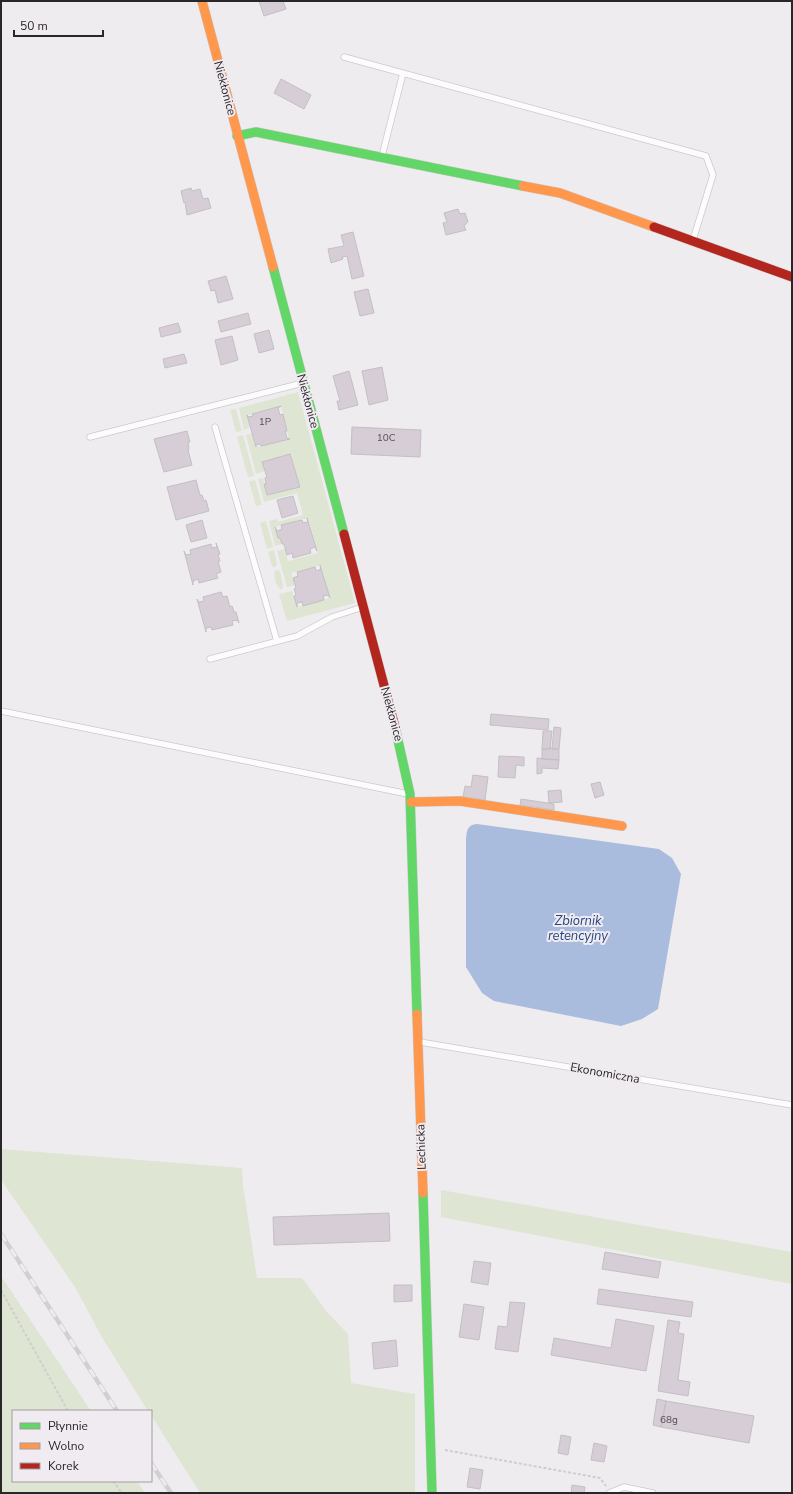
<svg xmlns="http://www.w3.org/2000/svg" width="793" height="1494" viewBox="0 0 793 1494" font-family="'Nunito Sans',sans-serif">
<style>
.green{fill:#dee5d3}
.water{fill:#aabcde}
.building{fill:#d6cdd6;stroke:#c2c0c2}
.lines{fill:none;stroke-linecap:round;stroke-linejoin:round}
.lane-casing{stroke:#cbc9cb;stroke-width:7}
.fast-casing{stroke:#cbc9cb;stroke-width:10}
.slow-casing{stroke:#cbc9cb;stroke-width:10}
.jam-casing{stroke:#cbc9cb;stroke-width:10}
.path{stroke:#cecece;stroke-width:2;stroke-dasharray:3 2;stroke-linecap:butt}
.lane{stroke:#fdfcfd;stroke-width:5.5}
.fast{stroke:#63d668;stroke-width:9}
.slow{stroke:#ff974d;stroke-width:9}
.jam{stroke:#b3261e;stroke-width:9}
.rail-casing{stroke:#d1d0d1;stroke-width:4.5}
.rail{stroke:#f0ebf0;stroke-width:3;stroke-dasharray:9;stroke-linecap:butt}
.labels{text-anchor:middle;stroke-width:4;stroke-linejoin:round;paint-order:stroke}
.number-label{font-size:10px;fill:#545054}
.street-label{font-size:12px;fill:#292729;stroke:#f0ebf0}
.water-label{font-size:13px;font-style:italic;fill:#264880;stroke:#f0ebf0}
</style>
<rect width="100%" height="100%" fill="#efecef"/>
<path class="green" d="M 298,392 L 355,603 L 287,621 L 279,594 L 292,591 L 297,607 L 330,598 L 321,565 L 291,573 L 295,585 L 287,587 L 277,551 L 285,549 L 288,561 L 318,553 L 308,518 L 275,527 L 282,544 L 275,546 L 269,521 L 277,519 L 278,522 L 303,515 L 297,493 L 264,502 L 258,479 L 263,478 L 267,495 L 300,486 L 290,454 L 263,462 L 265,471 L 256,474 L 246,435 L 252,433 L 256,447 L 289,439 L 281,407 L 248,415 L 251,427 L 244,430 L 239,408 Z
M 236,409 L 242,431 L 236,432 L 230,410 Z
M 243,435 L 254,476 L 248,477 L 237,437 Z
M 255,480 L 262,505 L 256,506 L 249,482 Z
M 266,521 L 273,547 L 267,549 L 260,523 Z
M 274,550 L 277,564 L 275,568 L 272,566 L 268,552 Z
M 276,570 L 280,571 L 283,585 L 282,589 L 280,589 C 276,585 272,574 276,570 Z
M 1,1149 L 242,1168 L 243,1185 L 257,1278 L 302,1278 L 327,1312 L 348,1334 L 351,1383 L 415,1394 L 415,1493 L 200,1493 L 151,1415 L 151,1411 L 148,1411 L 103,1339 L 75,1287 L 1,1180 Z
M 441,1190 L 792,1252 L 792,1284 L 441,1217 Z
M 1,1276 L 91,1411 L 13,1411 L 13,1481 L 137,1481 L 145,1493 L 1,1493 Z"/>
<path class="water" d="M 477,824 L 659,849 L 672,858 L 681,874 L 658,1009 L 642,1019 L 621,1026 L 494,1001 L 482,993 L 466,967 L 466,838 C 467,829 468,825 477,824 Z"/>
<path class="building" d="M 259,1 L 283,1 L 286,9 L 264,16 Z
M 281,79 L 311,95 L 304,109 L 274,93 Z
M 191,188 L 192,191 L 200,189 L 203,199 L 208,198 L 211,208 L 187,215 L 185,202 L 184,203 L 181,191 Z
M 458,209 L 460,214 L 465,213 L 468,222 L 464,226 L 466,230 L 446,235 L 443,223 L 447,222 L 444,213 Z
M 353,232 L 364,276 L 352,279 L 347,256 L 342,257 L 343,259 L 331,263 L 328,249 L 344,246 L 341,235 Z
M 226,276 L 233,299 L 218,303 L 215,290 L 211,291 L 208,281 Z
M 368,289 L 374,313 L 360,316 L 354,292 Z
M 248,313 L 251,324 L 221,332 L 218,321 Z
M 178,323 L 181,332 L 161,337 L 159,328 Z
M 269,330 L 274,349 L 259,353 L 254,334 Z
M 232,336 L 238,360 L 221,365 L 215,340 Z
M 184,354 L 187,363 L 165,368 L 163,359 Z
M 382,367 L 388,400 L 369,405 L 362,371 Z
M 349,371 L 358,405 L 339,410 L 337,401 L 340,401 L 333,376 Z
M 281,406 L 278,408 L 280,415 L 283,414 L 287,431 L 285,431 L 287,438 L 290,439 L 261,446 L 260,444 L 256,445 L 256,447 L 247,415 L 249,417 L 253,416 L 252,414 Z
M 352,427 L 421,430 L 420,457 L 351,454 Z
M 187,431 L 190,442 L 188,442 L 189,449 L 188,450 L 192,465 L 164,472 L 154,439 Z
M 290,454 L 300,487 L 267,495 L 264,484 L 266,484 L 265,478 L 267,477 L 262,462 Z
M 196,480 L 200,495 L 202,495 L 204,501 L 206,500 L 209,511 L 176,520 L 167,487 Z
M 293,496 L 298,513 L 282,518 L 277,500 Z
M 307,518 L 317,551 L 315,547 L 310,549 L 311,553 L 293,558 L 292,553 L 287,555 L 284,544 L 282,544 L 280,538 L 278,538 L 275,527 L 277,531 L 282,529 L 281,525 L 302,520 L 303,523 L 308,522 Z
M 202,520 L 207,538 L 191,542 L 186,525 Z
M 216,543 L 220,554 L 218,555 L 220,561 L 218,561 L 221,572 L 216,574 L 218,578 L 199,583 L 198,579 L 193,581 L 193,585 L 184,551 L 186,555 L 191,554 L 190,550 L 211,544 L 212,548 L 217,547 Z
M 320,565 L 330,598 L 328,595 L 323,596 L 324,600 L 303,606 L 302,602 L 297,603 L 297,607 L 294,596 L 296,595 L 294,589 L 296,588 L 293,578 L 298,576 L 297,572 L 315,567 L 316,571 L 321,569 Z
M 221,592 L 223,597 L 227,596 L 230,607 L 232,606 L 234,612 L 236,612 L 239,623 L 237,620 L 232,621 L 233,625 L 212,630 L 211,627 L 206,628 L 206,632 L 197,599 L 199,602 L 204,601 L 203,597 Z
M 491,714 L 549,719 L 548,730 L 490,725 Z
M 554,727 L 561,728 L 559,749 L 552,749 Z
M 543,731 L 552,731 L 550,749 L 542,749 Z
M 550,747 L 552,749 L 559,749 L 559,760 L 542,759 L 542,749 L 550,749 Z
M 499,756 L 524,757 L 524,766 L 516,765 L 515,778 L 498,777 Z
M 537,758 L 559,760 L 558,769 L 542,768 L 542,773 L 537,774 Z
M 473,775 L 488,777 L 485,800 L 463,797 L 465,786 L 471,787 Z
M 600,782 L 604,795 L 595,798 L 591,784 Z
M 561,790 L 562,802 L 549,803 L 548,791 Z
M 521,799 L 554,804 L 554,810 L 520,805 Z
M 389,1213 L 390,1241 L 274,1245 L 273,1217 Z
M 605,1252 L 661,1262 L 658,1278 L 602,1269 Z
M 474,1261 L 491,1263 L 488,1285 L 471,1282 Z
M 394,1285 L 412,1285 L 412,1301 L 394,1302 Z
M 599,1289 L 693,1302 L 691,1317 L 597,1304 Z
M 510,1302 L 525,1303 L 518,1352 L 495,1349 L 498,1326 L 507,1327 Z
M 464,1304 L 484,1307 L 479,1340 L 459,1337 Z
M 616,1319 L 654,1326 L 646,1371 L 551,1355 L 554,1338 L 611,1348 Z
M 668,1320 L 680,1322 L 678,1333 L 684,1334 L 678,1380 L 690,1382 L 688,1396 L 658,1391 Z
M 396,1340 L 398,1366 L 374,1369 L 372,1343 Z
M 657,1399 L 666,1401 L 661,1427 L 653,1425 Z
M 666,1401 L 754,1416 L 749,1443 L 661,1427 Z
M 561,1435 L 571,1437 L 568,1455 L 558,1453 Z
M 594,1443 L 607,1446 L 604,1462 L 591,1460 Z
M 470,1468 L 483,1470 L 480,1489 L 467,1487 Z
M 572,1485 L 585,1487 L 584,1493 L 571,1493 Z"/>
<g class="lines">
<g class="lane-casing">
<path id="lane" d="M 344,57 L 706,156 L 713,175 L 693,240
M 382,156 L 403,73
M 215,427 L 277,641
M 90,437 L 303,383
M 210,659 L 297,636 L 332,617 L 363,607
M 1,711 L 408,794
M 420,1042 L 792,1105
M 609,1493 L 624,1487 L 653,1493"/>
</g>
<g class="fast-casing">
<path id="fast" d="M 237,136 L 256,132 L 523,186
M 273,267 L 344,534
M 395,727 L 410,794 L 417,1014
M 423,1193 L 432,1493"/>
</g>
<g class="slow-casing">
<path id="slow" d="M 202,1 L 273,267
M 523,186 L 560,193 L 654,227
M 411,802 L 460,801 L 622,826
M 417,1014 L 423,1193"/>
</g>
<g class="jam-casing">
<path id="jam" d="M 654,227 L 792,277
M 344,534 L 395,727"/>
</g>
<path class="path" d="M 1,1290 L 68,1411
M 445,1450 L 600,1478 L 606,1486
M 113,1481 L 122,1493"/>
<use href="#lane" class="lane"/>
<use href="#fast" class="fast"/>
<use href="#slow" class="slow"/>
<use href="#jam" class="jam"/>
<g class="rail-casing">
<path id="rail" d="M 1,1234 L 117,1411
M 151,1463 L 171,1493"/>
</g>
<use href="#rail" class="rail"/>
</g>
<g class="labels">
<g class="number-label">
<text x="265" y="425">1P</text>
<text x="386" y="441">10C</text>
<text x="669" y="1423">68g</text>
</g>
<g class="street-label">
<text transform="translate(225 88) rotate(75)" y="4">Niekłonice</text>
<text transform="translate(308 401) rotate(75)" y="4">Niekłonice</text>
<text transform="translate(392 714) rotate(75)" y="4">Niekłonice</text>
<text transform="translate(605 1073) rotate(10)" y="4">Ekonomiczna</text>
<text transform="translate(421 1147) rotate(-92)" y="4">Lechicka</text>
</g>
<g class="water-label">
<text x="578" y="925">Zbiornik<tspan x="578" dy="15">retencyjny</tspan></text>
</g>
</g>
<rect width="793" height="1494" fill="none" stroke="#292729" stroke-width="4"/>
<rect x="12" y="1410" width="140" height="72" fill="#f0ebf0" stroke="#a09da0"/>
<rect x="20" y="1423" width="20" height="6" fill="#63d668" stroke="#a09da0"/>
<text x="48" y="1430" font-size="12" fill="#292729">Płynnie</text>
<rect x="20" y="1443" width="20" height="6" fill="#ff974d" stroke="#a09da0"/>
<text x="48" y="1450" font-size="12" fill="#292729">Wolno</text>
<rect x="20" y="1463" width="20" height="6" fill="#b3261e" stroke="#a09da0"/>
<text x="48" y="1470" font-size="12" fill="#292729">Korek</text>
<path d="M14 30v6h89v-6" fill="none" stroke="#292729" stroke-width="2"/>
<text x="20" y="30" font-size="12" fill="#292729" stroke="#f0ebf0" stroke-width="3" paint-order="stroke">50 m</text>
</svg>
